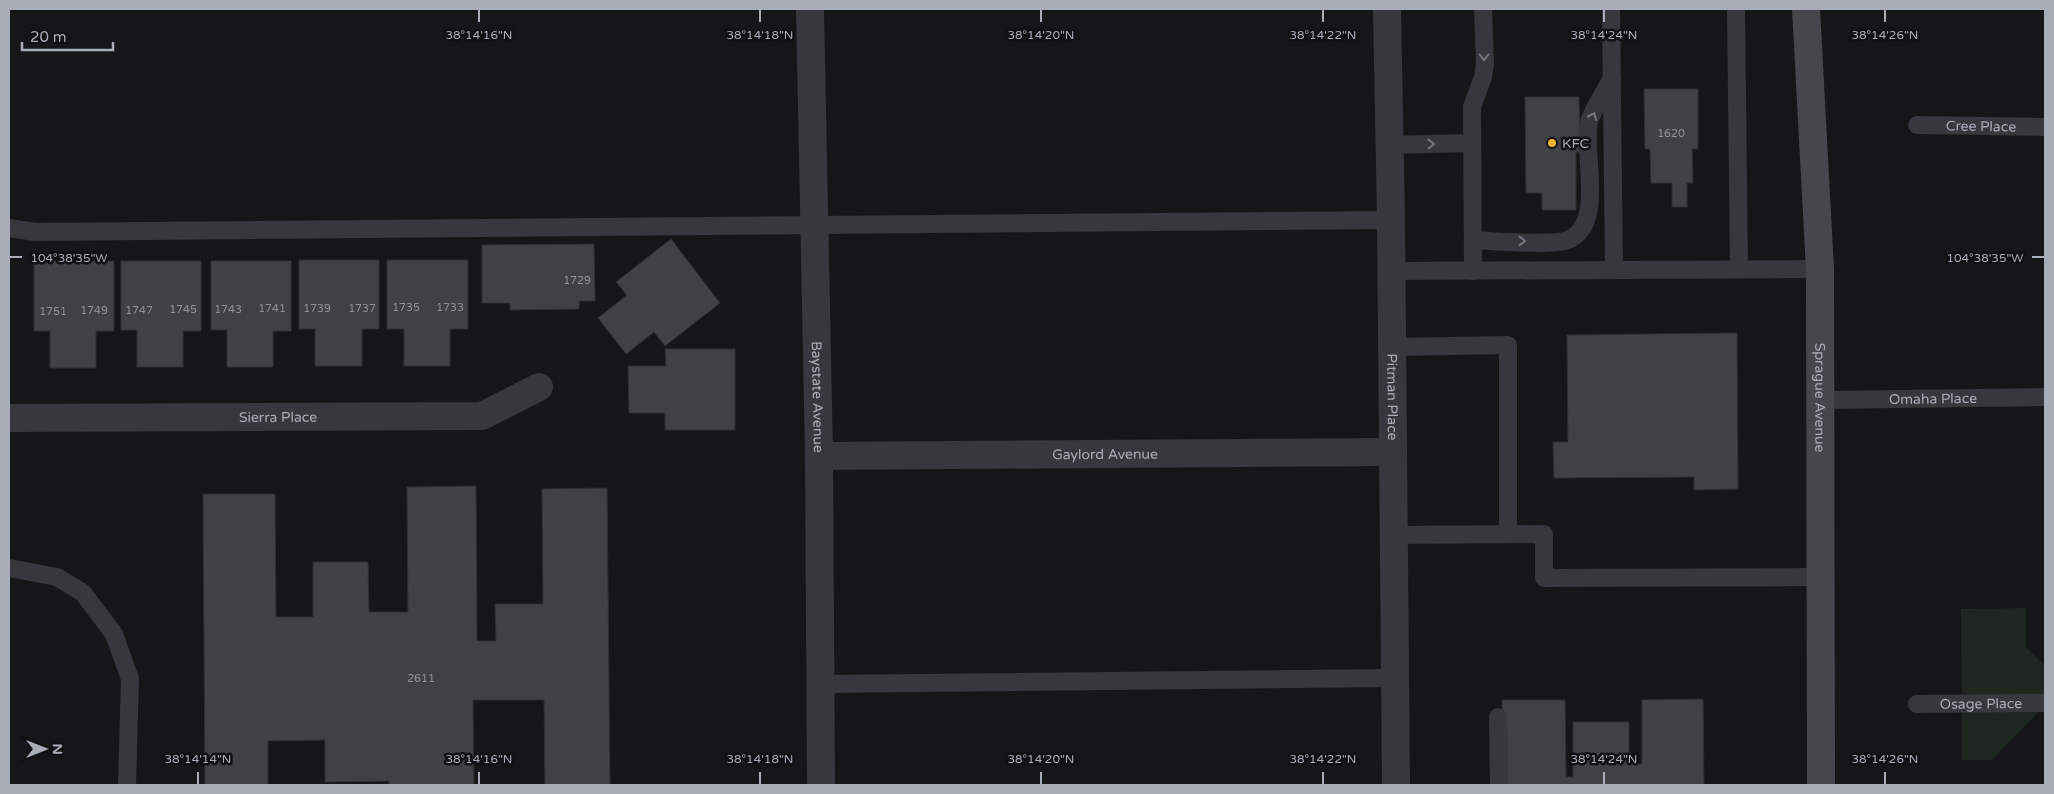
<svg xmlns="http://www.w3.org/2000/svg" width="2054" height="794" viewBox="0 0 2054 794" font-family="'Varela Round',sans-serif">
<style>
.green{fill:#1e261f}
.building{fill:#404145;stroke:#303034}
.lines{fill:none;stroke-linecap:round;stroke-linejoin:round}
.lane{stroke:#37383d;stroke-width:18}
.street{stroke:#37383d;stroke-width:28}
.secondary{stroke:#45474d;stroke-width:28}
.oneway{stroke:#757881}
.ticks{fill:none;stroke:#a8adb8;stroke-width:2}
.poi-dot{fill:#f2b134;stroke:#111113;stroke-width:2}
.labels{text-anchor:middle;stroke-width:5;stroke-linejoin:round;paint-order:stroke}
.number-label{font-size:11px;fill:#8e929b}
.street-label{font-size:14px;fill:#a8adb8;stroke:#111113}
.poi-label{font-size:14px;fill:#a8adb8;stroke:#111113;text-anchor:start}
.ticks-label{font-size:12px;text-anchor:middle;fill:#a8adb8;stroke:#111113;stroke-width:5;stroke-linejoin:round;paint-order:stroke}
</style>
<rect width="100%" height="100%" fill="#161618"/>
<path class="green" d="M 2026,608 L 2026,647 L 2045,666 L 2045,705 L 1992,760 L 1962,760 L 1961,609 Z"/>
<path class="building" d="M 1644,89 L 1698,89 L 1698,149 L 1692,149 L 1693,183 L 1687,183 L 1687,207 L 1672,207 L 1672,183 L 1651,183 L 1650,149 L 1645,149 Z
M 1525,97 L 1579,97 L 1580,152 L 1576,152 L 1576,210 L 1542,210 L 1542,193 L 1526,193 Z
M 671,239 L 720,303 L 665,346 L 654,332 L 626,354 L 598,318 L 627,295 L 616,282 Z
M 594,244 L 595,301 L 579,301 L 579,309 L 510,310 L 510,303 L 482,303 L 482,245 Z
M 299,260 L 379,260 L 379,329 L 362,329 L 362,366 L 315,366 L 315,329 L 299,329 Z
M 387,260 L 468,260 L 468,329 L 450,329 L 450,366 L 404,366 L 404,329 L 387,329 Z
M 34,261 L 114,261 L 114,331 L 96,331 L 96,368 L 50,368 L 50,331 L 34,331 Z
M 121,261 L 201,261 L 201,331 L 183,331 L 183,367 L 137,367 L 137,330 L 121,330 Z
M 211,261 L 291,261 L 291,331 L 273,331 L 273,367 L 227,367 L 227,330 L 211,330 Z
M 1737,333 L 1738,489 L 1694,490 L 1694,477 L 1554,478 L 1553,442 L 1568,442 L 1567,335 Z
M 665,349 L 735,349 L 735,430 L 665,430 L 665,413 L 629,413 L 628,366 L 666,366 Z
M 476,486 L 477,641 L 496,641 L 495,604 L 543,604 L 542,489 L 607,488 L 610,785 L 545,785 L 544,700 L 473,700 L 474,785 L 389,785 L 389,781 L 325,782 L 325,740 L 268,741 L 268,785 L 205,785 L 203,494 L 275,494 L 276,617 L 313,617 L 313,562 L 368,562 L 369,612 L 408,612 L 407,487 Z
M 1703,699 L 1704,785 L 1503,785 L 1502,700 L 1565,700 L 1566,777 L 1573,777 L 1573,722 L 1629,722 L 1629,764 L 1642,764 L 1642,700 Z"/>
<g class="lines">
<g class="lane">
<path d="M 1611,9 L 1614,270"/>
<path d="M 1736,9 L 1739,269"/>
<path id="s1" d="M 1917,125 L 2045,127"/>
<path d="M 1389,145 L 1472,143"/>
<path d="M 9,228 L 35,232 L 1391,220"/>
<path d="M 1473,240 C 1493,241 1552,246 1568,240 C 1606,224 1582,153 1589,122 C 1592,111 1606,89 1612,78"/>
<path d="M 1391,271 L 1820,269"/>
<path d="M 1473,271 L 1472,107 L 1483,77 L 1485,64 L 1483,9"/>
<path d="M 1392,347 L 1508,345 L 1508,534"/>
<path id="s2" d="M 1821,400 L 2045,397"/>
<path d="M 1393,535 L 1544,534 L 1544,578 L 1821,577"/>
<path d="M 9,568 L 57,577 L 83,593 L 114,634 L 130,679 L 127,785"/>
<path d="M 820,684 L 1395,678"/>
<path id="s3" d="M 1917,704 L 2045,703"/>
<path d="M 1498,717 L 1499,785"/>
</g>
<g class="street">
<path id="s4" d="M 810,9 L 819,456 L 821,785"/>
<path id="s5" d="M 1387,9 L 1391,220 L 1396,785"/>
<path id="s6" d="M 9,418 L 482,416 L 539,387"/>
<path id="s7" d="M 819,456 L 1392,452"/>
</g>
<path class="secondary" id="s8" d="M 1806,9 L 1820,269 L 1821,785"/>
</g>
<defs><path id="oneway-chevron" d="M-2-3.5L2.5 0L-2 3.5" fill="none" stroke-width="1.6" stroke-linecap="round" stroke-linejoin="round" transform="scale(1.25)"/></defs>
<g class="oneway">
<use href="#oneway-chevron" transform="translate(1484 57) rotate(90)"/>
<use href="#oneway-chevron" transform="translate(1593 116) rotate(-66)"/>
<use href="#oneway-chevron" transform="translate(1431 144) rotate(-1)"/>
<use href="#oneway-chevron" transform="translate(1522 241) rotate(1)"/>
</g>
<path class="ticks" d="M 479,10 L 479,22M 760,10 L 760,22M 1041,10 L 1041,22M 1323,10 L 1323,22M 1604,10 L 1604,22M 1885,10 L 1885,22M 10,257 L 22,257M 2032,257 L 2044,257M 198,772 L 198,784M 479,772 L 479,784M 760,772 L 760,784M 1041,772 L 1041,784M 1323,772 L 1323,784M 1604,772 L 1604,784M 1885,772 L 1885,784"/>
<circle class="poi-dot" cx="1552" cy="143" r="5"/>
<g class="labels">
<g class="number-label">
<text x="1671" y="137">1620</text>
<text x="577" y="284">1729</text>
<text x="406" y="311">1735</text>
<text x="450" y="311">1733</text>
<text x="272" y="312">1741</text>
<text x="317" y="312">1739</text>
<text x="362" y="312">1737</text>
<text x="183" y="313">1745</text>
<text x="228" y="313">1743</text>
<text x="94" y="314">1749</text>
<text x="139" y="314">1747</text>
<text x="53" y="315">1751</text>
<text x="421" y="682">2611</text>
</g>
<g class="street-label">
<text dy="5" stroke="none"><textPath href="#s1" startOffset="64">Cree Place</textPath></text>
<text dy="5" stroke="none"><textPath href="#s4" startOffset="388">Baystate Avenue</textPath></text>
<text dy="5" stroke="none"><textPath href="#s5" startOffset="388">Pitman Place</textPath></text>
<text dy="5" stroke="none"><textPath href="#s8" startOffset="389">Sprague Avenue</textPath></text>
<text dy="5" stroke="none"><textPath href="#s2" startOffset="112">Omaha Place</textPath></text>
<text dy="5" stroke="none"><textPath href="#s6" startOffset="269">Sierra Place</textPath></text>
<text dy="5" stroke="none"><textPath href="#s7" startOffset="286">Gaylord Avenue</textPath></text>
<text dy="5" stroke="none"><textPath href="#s3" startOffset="64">Osage Place</textPath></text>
</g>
<g class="poi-label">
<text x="1562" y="148">KFC</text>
</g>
</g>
<g class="ticks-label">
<text x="479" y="39">38°14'16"N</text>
<text x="760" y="39">38°14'18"N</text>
<text x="1041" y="39">38°14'20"N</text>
<text x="1323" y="39">38°14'22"N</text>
<text x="1604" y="39">38°14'24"N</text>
<text x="1885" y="39">38°14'26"N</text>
<text x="1985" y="262">104°38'35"W</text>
<text x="69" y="262">104°38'35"W</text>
<text x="198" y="763">38°14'14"N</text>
<text x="479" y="763">38°14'16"N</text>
<text x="760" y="763">38°14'18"N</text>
<text x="1041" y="763">38°14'20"N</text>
<text x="1323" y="763">38°14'22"N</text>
<text x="1604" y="763">38°14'24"N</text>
<text x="1885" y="763">38°14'26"N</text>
</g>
<rect width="2054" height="794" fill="none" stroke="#a8adb8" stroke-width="20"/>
<g transform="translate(45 749) rotate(90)" stroke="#111113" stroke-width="4" paint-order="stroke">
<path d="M0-4L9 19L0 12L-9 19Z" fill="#a8adb8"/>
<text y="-8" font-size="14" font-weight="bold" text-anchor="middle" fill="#a8adb8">N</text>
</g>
<path d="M22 42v8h91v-8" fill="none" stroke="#a8adb8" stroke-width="2.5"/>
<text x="30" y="42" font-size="15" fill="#a8adb8" stroke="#111113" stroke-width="4" paint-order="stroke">20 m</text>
</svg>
